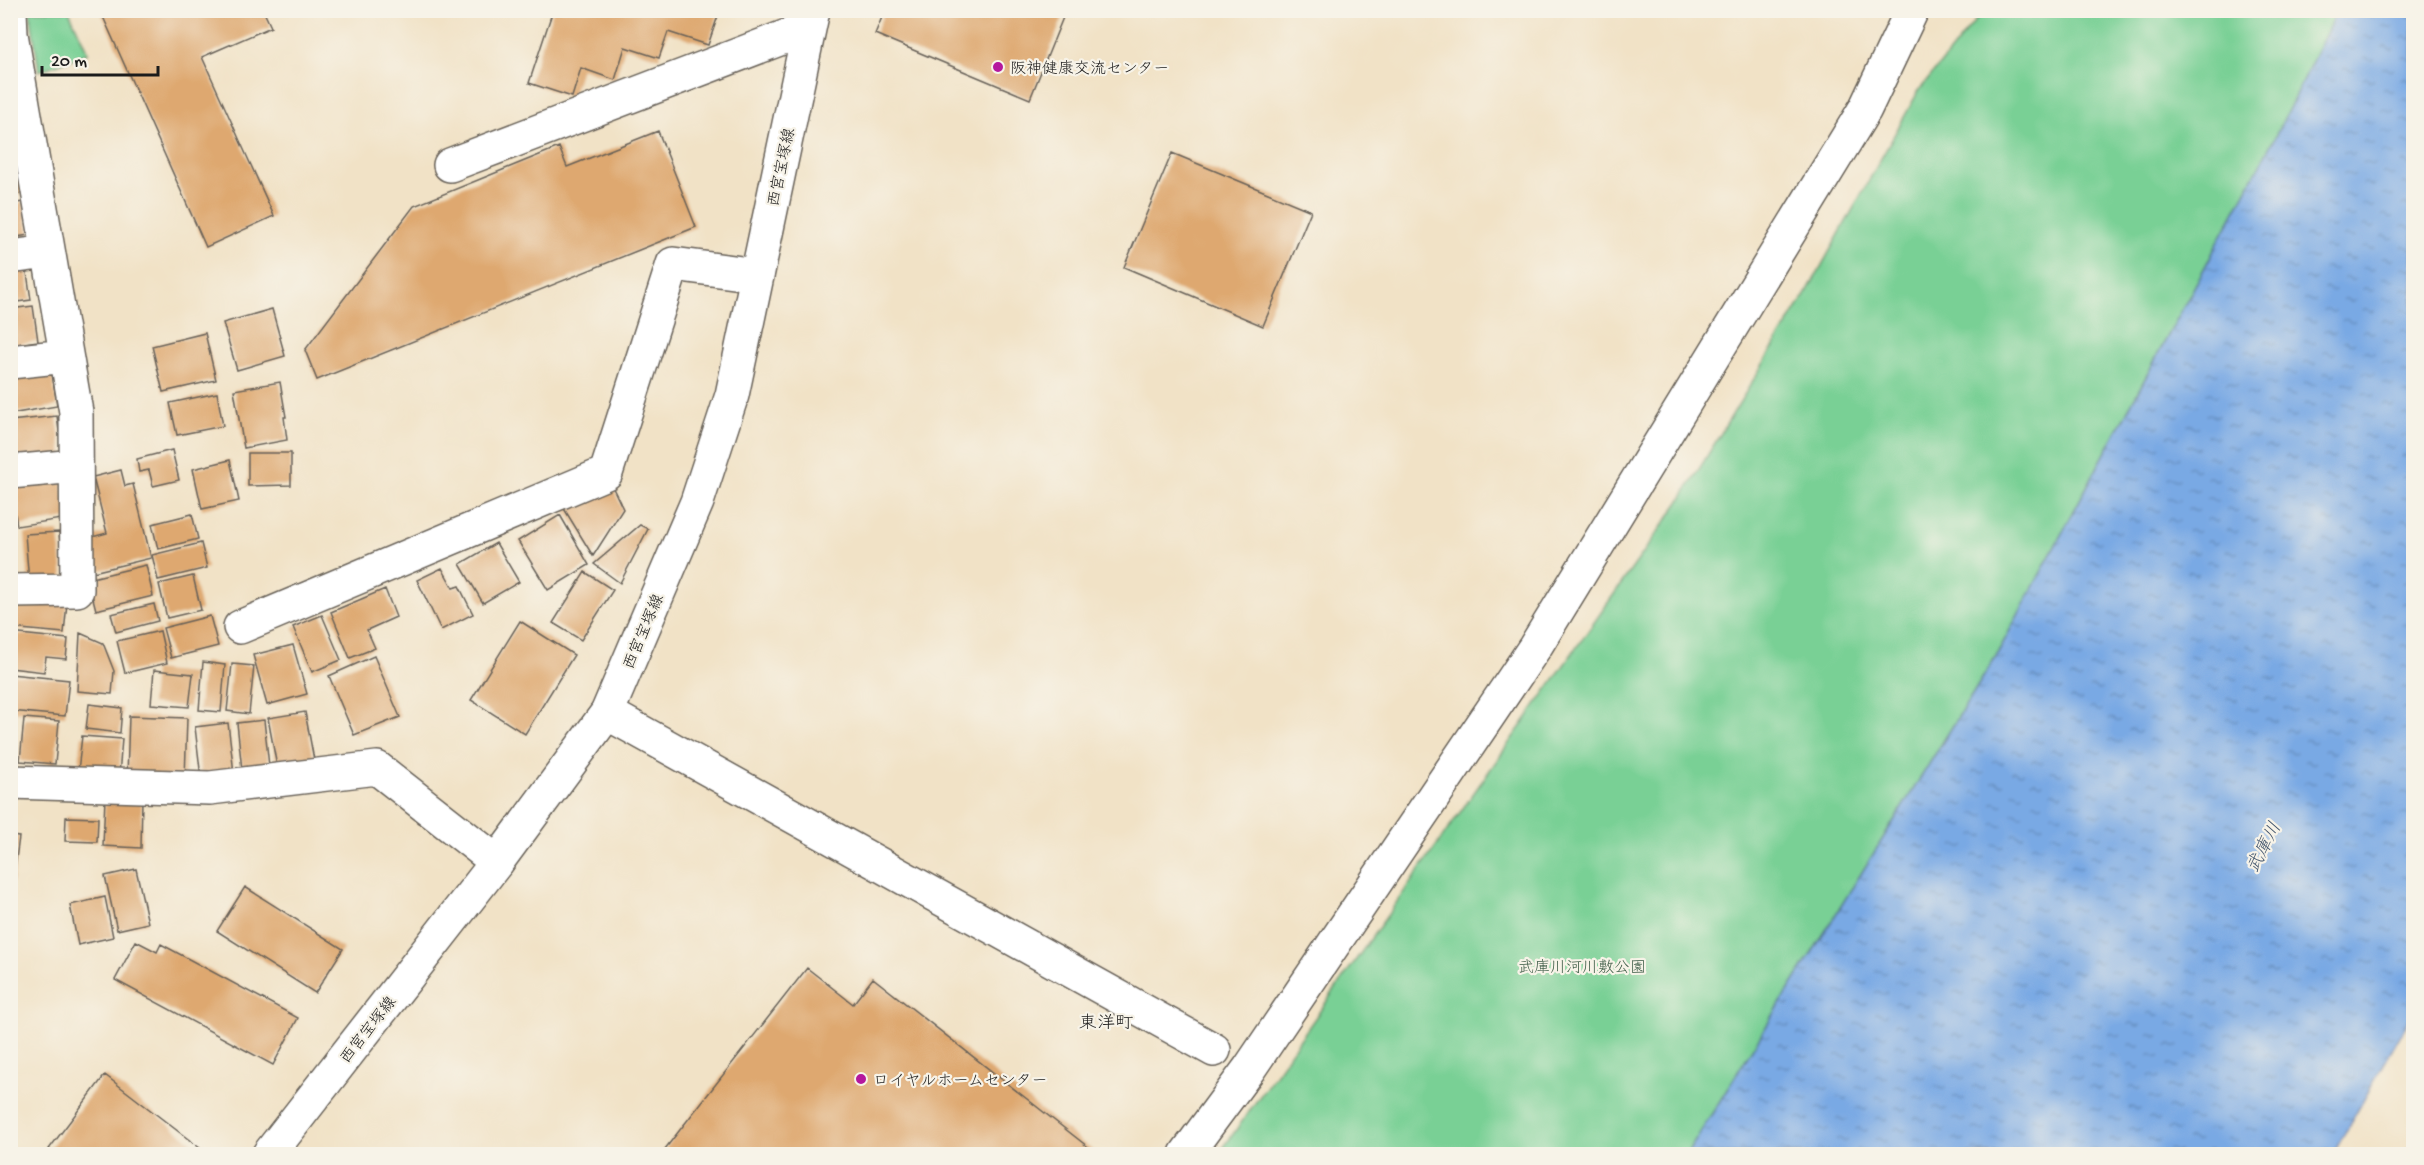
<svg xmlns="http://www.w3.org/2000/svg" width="2424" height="1165" viewBox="0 0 2424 1165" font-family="'Gochi Hand','Klee One',sans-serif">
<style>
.green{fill:#79d095;stroke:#4a7658;stroke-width:1.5}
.water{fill:url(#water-ripples);stroke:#4a6280;stroke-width:1.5}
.building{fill:#dea86f}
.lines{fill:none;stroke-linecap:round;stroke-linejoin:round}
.minor-casing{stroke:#676158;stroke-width:36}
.major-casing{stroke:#676158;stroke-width:36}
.minor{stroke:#fff;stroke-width:33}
.major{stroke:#fff;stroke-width:33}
.poi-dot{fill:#b5179e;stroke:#f7f3e8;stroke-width:2}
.labels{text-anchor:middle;stroke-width:4.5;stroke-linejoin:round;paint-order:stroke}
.poi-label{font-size:16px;fill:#1c1c1c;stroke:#f7f3e8;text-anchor:start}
.street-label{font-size:16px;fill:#1c1c1c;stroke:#f7f3e8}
.park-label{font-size:16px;fill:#3d5b46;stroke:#f7f3e8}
.water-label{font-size:18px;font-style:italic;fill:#41546c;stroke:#f7f3e8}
.neighbourhood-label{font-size:18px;fill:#1c1c1c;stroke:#f7f3e8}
</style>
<defs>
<pattern id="water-ripples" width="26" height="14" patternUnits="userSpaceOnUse" patternTransform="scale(1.5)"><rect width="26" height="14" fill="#79a9e4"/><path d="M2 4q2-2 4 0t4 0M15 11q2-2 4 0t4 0" fill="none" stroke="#6289b8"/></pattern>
</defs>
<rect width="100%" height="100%" fill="#f7f3e8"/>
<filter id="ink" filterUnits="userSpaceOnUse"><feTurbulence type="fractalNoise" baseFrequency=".0167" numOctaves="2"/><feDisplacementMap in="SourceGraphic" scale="12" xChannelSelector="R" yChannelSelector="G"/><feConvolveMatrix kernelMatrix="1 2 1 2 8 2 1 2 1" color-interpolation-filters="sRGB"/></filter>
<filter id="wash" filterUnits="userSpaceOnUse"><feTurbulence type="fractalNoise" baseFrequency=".008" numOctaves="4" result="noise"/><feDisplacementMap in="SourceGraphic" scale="24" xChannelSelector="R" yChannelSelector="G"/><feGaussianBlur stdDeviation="1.35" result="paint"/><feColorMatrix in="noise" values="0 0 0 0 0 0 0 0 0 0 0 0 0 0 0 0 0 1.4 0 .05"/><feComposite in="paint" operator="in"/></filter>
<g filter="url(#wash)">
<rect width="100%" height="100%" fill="#f1e2c6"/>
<path class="green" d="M 30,11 L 69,11 L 88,53 L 39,71 Z
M 1981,11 L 2337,11 L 2278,131 L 1995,658 L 1687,1154 L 1219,1154 L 1679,502 L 1807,292 L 1918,92 L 1979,16 Z"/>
<path class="water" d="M 2337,11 L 2413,11 L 2414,1011 L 2333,1154 L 1687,1154 L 1995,658 L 2278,131 Z"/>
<g id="blocks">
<path class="building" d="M 100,10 L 263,10 L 271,27 L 202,57 L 274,216 L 206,247 Z
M 553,10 L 720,10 L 708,45 L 668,32 L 659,58 L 625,47 L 615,80 L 581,68 L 572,97 L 529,83 Z
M 885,10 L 1066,10 L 1030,99 L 875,34 Z
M 658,131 L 696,227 L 317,380 L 305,350 L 414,206 L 559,147 L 567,167 Z
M 1172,153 L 1311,211 L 1263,326 L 1124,267 Z
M 18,154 L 24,193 L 10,195 L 10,155 Z
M 23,202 L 29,235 L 10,238 L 10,204 Z
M 26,266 L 31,300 L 10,303 L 10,268 Z
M 33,306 L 38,341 L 10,345 L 10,309 Z
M 272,309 L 285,356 L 237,370 L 223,323 Z
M 205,333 L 216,380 L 163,392 L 152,346 Z
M 52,372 L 57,406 L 10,414 L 10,378 Z
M 280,382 L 286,417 L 284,417 L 287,440 L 244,448 L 234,390 Z
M 217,393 L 223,426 L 177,435 L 170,403 Z
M 57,416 L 62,455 L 10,461 L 10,421 Z
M 172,450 L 179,480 L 153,486 L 149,470 L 139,472 L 137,459 Z
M 248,453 L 291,453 L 291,485 L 248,486 Z
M 230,460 L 239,501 L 202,509 L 193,469 Z
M 121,470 L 125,486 L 133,484 L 151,558 L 89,573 L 81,540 L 107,533 L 93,477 Z
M 62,480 L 68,518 L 17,526 L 11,487 Z
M 612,486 L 623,509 L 593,556 L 563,507 Z
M 192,514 L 198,539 L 158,549 L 152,524 Z
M 560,515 L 589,565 L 548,590 L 518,541 Z
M 640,525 L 648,529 L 620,583 L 594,564 Z
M 59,532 L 63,579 L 29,582 L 25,534 Z
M 201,543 L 207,568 L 158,580 L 152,555 Z
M 496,543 L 519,582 L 483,603 L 460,564 Z
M 146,565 L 153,596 L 96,610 L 88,579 Z
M 442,568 L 453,588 L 459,586 L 473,614 L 441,630 L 417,580 Z
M 585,572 L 613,590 L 581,640 L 553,623 Z
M 193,576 L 201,610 L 167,618 L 159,584 Z
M 385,589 L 396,617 L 367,630 L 375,648 L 350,658 L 331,612 Z
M 10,597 L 67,603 L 64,633 L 10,628 Z
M 154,604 L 158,621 L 116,632 L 111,614 Z
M 322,615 L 341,660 L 312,672 L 293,627 Z
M 210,616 L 218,646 L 171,658 L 163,628 Z
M 520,621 L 574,655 L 525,734 L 471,700 Z
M 160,631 L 167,663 L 125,673 L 117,641 Z
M 10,633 L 68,639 L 66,659 L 46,657 L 44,672 L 10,668 Z
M 80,633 L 103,643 L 114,671 L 112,694 L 77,691 Z
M 293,645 L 307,694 L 267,705 L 253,655 Z
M 374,656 L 400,717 L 354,735 L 329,676 Z
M 203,662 L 225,665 L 221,712 L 199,710 Z
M 232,664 L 254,666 L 249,714 L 227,711 Z
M 154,670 L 193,674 L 189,707 L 151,704 Z
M 10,674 L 69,680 L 65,716 L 10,711 Z
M 89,704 L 122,708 L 120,733 L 86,729 Z
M 305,712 L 314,760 L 277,767 L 268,718 Z
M 129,716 L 187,718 L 185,779 L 127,777 Z
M 24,718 L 59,721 L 55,764 L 20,761 Z
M 264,720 L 269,766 L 242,770 L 237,723 Z
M 228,723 L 234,773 L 201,778 L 195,727 Z
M 82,736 L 122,739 L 119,775 L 78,771 Z
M 105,798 L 142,799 L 141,848 L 103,846 Z
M 66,817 L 98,818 L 97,842 L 65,841 Z
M 10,836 L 19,837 L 13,882 L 10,881 Z
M 136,869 L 148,923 L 117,930 L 105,876 Z
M 245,887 L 343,949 L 315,993 L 217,931 Z
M 105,897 L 113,937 L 78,945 L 70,905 Z
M 136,941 L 157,952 L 161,944 L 298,1018 L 273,1065 L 115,980 Z
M 807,968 L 853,1004 L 873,978 L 1097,1154 L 661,1154 Z
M 105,1075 L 205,1152 L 203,1154 L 56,1154 L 49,1149 Z"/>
</g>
</g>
<g filter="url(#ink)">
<use href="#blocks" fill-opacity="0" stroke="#676158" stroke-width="1.5"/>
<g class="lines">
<g class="minor-casing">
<path id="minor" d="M 10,12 L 11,34 L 76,412 L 77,590 L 10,591
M 450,165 L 808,28
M 10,257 L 48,252
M 10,362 L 66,356
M 10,472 L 76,466
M 240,627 L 606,473 L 673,264 L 757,275
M 607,713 L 1214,1050
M 10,782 L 210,788 L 377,768 L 497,862
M 1186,1154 L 1249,1069 L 1535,647 L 1865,109 L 1912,10"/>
</g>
<g class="major-casing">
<path id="major" d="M 269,1154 L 497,862 L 607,713 L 697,502 L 732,395 L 813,10"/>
</g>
<use href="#minor" class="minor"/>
<use href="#major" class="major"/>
</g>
</g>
<g class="poi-dot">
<circle cx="998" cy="67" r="6"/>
<circle cx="861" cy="1079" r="6"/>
</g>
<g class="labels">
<g class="poi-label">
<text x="1010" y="73">阪神健康交流センター</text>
<text x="873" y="1085">ロイヤルホームセンター</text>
</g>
<g class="street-label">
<text transform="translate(780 167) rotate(-78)" y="6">西宮宝塚線</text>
<text transform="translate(642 631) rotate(-67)" y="6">西宮宝塚線</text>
<text transform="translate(367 1029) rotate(-52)" y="6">西宮宝塚線</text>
</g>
<g class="park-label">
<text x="1582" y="972">武庫川河川敷公園</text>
</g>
<g class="water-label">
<text transform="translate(2263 847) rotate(-63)" y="6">武庫川</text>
</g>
<g class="neighbourhood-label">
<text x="1106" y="1028">東洋町</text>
</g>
</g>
<rect width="2424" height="1165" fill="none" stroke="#f7f3e8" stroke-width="36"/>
<path d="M42 66v9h116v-9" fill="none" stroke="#1c1c1c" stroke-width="3"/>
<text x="51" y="66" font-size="18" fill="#1c1c1c" stroke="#f7f3e8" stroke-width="4.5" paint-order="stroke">20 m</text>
</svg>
